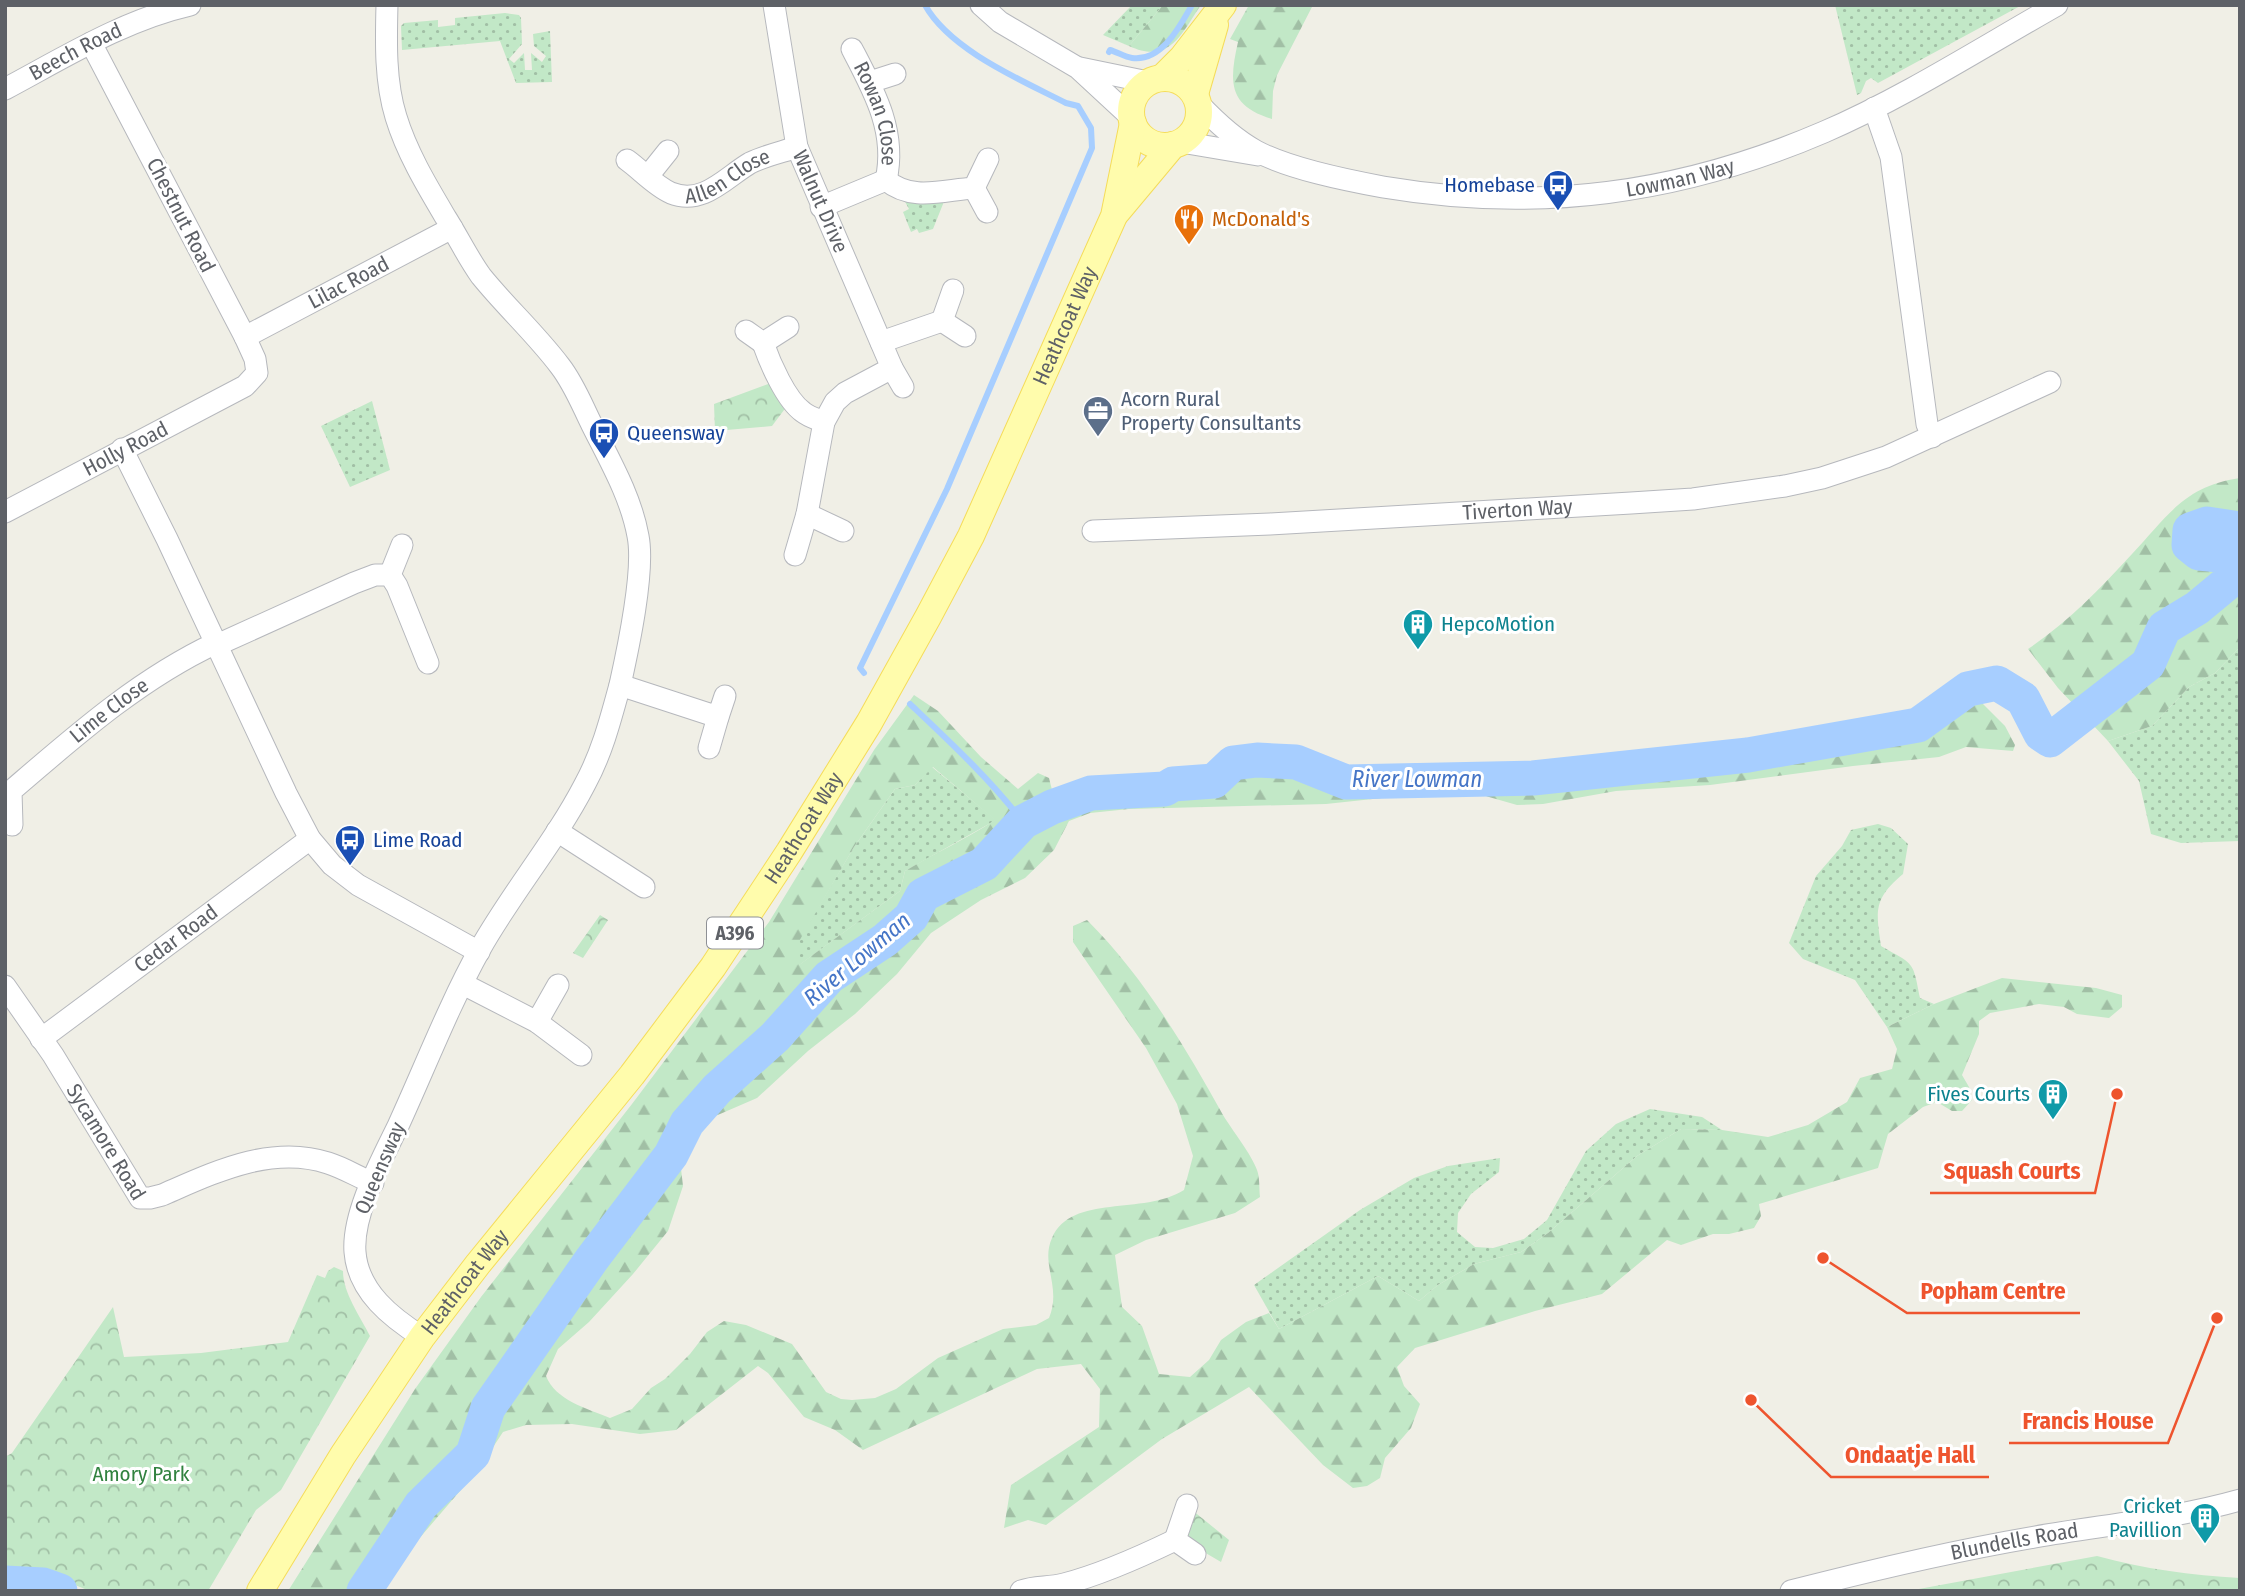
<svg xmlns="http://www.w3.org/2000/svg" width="2245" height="1596" viewBox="0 0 2245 1596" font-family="'Fira Sans Condensed',sans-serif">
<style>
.grass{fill:url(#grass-dots)}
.forest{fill:url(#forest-firs);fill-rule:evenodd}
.park{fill:url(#park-crowns)}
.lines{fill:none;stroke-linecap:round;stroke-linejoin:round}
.stream{stroke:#a7ceff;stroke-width:6}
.river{stroke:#a7ceff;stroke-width:35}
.minor-casing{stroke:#b6b8bd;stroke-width:23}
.major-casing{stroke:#f5dc5a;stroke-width:28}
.minor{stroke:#fff;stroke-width:21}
.major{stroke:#fffcac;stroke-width:26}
.labels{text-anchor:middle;stroke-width:6;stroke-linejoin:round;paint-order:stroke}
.shield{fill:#fff;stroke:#8e9095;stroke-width:2}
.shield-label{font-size:19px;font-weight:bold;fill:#5e6167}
.street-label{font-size:21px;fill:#5e6167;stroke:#fff}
.transit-label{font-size:21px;fill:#164399;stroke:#fff;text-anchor:start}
.food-label{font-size:21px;fill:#c56008;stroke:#fff;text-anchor:start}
.service-label{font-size:21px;fill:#4e5e75;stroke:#fff;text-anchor:start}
.culture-label{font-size:21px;fill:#0d838f;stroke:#fff;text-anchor:end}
.park-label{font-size:21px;fill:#31823f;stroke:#fff}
.water-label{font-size:23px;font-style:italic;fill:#4575c7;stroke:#fff}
.leader{fill:none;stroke:#ee542e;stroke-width:2.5}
.callout-dot{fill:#ee542e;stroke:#fff;stroke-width:2.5}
.callout-label{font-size:23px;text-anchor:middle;font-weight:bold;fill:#ee542e;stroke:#fff;stroke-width:6;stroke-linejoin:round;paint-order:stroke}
</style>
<defs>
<pattern id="grass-dots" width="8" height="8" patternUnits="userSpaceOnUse" patternTransform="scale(1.75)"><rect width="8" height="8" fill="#c2e8c7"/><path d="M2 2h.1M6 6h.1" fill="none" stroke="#a1bfa5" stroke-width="1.8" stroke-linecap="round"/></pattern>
<pattern id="forest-firs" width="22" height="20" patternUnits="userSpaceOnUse" patternTransform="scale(1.75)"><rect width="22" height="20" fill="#c2e8c7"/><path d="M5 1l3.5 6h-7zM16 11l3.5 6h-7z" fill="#a1bfa5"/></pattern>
<pattern id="park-crowns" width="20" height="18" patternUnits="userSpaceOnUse" patternTransform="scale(1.75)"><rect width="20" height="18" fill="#c2e8c7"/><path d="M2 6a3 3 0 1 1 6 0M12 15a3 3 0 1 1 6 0" fill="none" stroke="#a1bfa5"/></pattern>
</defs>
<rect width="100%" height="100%" fill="#f0efe6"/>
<path class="grass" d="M 1132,5 L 1163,5 L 1129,46 L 1103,35 Z
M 1835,5 L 2022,5 L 1878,83 L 1871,78 L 1866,81 L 1861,93 L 1857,95 Z
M 505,13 L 519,15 L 521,18 L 522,44 L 509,59 L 514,63 L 524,53 L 525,70 L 532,70 L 531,53 L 542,62 L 546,56 L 534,46 L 533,34 L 550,31 L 552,82 L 516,83 L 500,41 L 402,50 L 401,26 L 404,23 L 438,20 L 438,27 L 455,25 L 455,18 Z
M 903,198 L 945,199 L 933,229 L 919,233 L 917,229 L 911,232 L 903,212 L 909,209 Z
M 372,401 L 390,470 L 350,487 L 321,426 Z
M 2240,647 L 2240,841 L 2181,843 L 2151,834 L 2139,781 L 2108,741 L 2152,726 L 2189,687 L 2215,673 Z
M 932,767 L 996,820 L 905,871 L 900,891 L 798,966 L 797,943 L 854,847 L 895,789 L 915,785 Z
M 1878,824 L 1891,828 L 1908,844 L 1903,874 C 1873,899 1876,911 1881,946 C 1914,965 1913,960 1920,998 L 1934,1004 L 1887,1027 L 1855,980 L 1803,959 L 1789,943 L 1816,876 L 1842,846 L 1851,830 Z
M 1650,1109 L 1702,1117 L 1722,1130 L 1681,1129 L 1637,1156 L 1548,1233 L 1521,1252 L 1474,1264 L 1438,1285 L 1419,1301 L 1378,1276 L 1279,1329 L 1254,1285 L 1360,1210 L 1414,1178 L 1448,1166 L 1500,1158 L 1499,1172 L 1471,1194 L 1458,1213 L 1457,1232 L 1475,1247 L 1493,1248 L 1524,1239 L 1547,1220 L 1586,1151 L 1616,1124 Z"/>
<path class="forest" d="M 1163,5 L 1201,5 C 1181,34 1170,65 1129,46 Z
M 1249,5 L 1313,5 L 1277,75 L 1273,91 L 1272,119 C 1228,106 1229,82 1238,42 L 1230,39 Z
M 2240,478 L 2240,647 L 2215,673 L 2189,687 L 2152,726 L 2108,741 L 2058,688 L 2028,649 C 2067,623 2100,589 2132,554 C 2168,516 2184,486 2240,478 Z
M 914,695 L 938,711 L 981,757 L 1018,789 L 1038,773 L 1049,778 L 1053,794 L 1063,810 L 1082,801 L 1157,798 L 1174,792 L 1226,784 L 1241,771 L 1284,768 L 1347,786 L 1385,787 L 1486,784 L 1521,786 L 1788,756 L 1904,735 L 1936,724 L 1956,707 L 1980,701 L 2005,726 L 2015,745 L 2013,751 L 1966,747 L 1939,757 L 1853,766 L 1710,785 L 1616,791 L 1543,804 L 1517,805 L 1475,793 L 1438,792 L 1326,804 L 1129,809 L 1090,813 L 1069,821 L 1054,850 L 1025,878 L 981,900 L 931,933 L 897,974 L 855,1014 L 808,1051 L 757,1098 L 697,1124 L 680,1160 L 683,1186 L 668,1231 L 633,1274 L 589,1322 L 558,1349 L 546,1376 C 555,1400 588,1409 610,1418 L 632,1409 L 651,1388 L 665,1379 L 690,1354 L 707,1332 L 724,1321 L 746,1325 L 792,1344 L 826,1392 L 841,1399 L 852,1400 L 875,1398 L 896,1389 L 938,1358 L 1003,1329 L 1036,1325 L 1049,1318 C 1062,1287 1040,1264 1052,1238 C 1072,1193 1143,1216 1184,1190 L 1193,1156 L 1177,1104 L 1146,1048 L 1073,942 L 1073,926 L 1087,920 C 1144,977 1184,1045 1223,1115 C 1232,1130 1252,1155 1257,1170 C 1260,1178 1259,1188 1260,1197 L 1235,1213 L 1146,1240 L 1115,1255 L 1122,1307 L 1142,1326 L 1159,1374 L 1190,1377 L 1209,1360 L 1221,1340 L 1246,1322 L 1269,1313 L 1279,1329 L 1378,1276 L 1419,1301 L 1438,1285 L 1474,1264 L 1521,1252 L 1548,1233 L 1637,1156 L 1681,1129 L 1722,1130 L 1768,1137 L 1808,1125 L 1847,1102 L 1860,1078 L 1892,1069 L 1897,1049 L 1887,1027 L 1934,1004 L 2002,978 L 2096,988 L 2122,995 L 2122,1007 L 2109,1018 L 2077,1014 L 2064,1007 L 2039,1004 L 1990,1013 L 1979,1021 L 1979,1034 L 1962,1075 L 1969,1087 L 1972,1100 L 1962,1111 L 1952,1111 L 1937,1102 L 1923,1107 L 1888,1134 L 1878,1168 L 1759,1204 L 1761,1216 L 1754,1228 L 1729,1234 L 1713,1234 L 1681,1245 L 1667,1240 L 1602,1294 L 1535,1311 L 1415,1348 L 1397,1367 L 1404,1386 L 1420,1404 L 1411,1428 L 1385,1458 L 1380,1478 L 1367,1486 L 1353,1488 L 1323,1465 L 1249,1387 L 1162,1439 L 1046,1525 L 1028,1520 L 1004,1528 L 1011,1485 L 1099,1427 L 1100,1389 L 1081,1364 L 1037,1369 L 863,1450 L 835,1430 L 804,1417 L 768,1373 L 758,1366 L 676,1430 L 640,1434 L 572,1424 L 526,1425 L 503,1432 L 478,1470 L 411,1548 L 383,1591 L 288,1591 L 415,1389 L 481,1297 L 632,1104 L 769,922 L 874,750 ZM 933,767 L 995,820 C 966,839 935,853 905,871 L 900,891 L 799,965 L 798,943 L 854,847 L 895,789 L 915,785 Z"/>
<path class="park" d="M 771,383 L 787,406 L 772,426 L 715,431 L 714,404 Z
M 600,915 L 608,920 L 583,958 L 573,953 Z
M 334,1267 L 343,1271 C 343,1293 360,1316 370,1336 L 281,1490 L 256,1510 L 208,1591 L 90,1591 L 47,1574 L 5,1569 L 5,1457 L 12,1453 L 113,1307 L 124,1357 L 201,1353 L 288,1342 L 317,1275 L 325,1278 L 328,1271 Z
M 1192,1510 L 1229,1540 L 1221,1562 L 1192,1545 L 1183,1526 Z
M 2097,1556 C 2144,1569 2191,1575 2240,1578 L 2240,1591 L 1908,1591 Z"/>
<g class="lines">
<path class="stream" d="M 1109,52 L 1110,50 C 1117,52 1125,57 1132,58 C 1162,62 1180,26 1192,5
M 864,673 L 860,668 L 947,489 L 1092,148 L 1091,128 L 1078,106 L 1066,103 C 1021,80 950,50 925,5
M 910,704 C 949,741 990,779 1023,822"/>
<path class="river" d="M 5,1583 L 43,1585 L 60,1591
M 364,1591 L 421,1505 L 473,1454 L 488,1408 L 592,1259 L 671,1155 L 687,1123 L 717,1089 L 775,1037 L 829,977 L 885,940 L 911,917 L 923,895 L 984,864 L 1023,822 L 1052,807 L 1091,793 L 1165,789 L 1173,784 L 1214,781 L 1233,763 L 1257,760 L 1296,762 L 1346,782 L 1533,778 L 1748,755 L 1918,725 L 1968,689 L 1997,683 L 2023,699 L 2041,734 L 2050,740 L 2148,664 L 2164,628 L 2197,608 L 2232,579 L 2237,565 L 2230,556 L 2199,553 L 2189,545 L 2190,530 L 2207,524 L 2240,529"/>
<g class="minor-casing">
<g id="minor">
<path d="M 387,5 C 386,42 385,82 396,117 C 407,153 427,186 446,218 C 458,237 468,258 481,276 C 506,307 536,334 560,366 C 574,384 582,405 592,425 C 610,461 631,497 638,536 C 645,571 628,649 620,685 C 611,718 602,753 585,784 C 555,842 512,892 480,949 C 449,1005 425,1067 398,1126 C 381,1161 352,1214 355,1252 C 358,1292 392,1318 422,1337"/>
<path id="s1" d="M 774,5 L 797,147 L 892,368 L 903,387"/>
<path d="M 981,5 L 1000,22 L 1078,68 L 1132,118"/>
<path id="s2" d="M 852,49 C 874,91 897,132 886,180"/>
<path d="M 1080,68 L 1148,82"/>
<path d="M 870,82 L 895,74"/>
<path id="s3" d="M 5,89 C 65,57 124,20 190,5"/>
<path id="s4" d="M 1199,104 C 1216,122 1234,139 1256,151 C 1290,169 1345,180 1383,187 C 1538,213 1680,194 1824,132 C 1903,98 1981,48 2057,5"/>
<path d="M 1874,108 L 1891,157 L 1927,424 L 1932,437"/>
<path d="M 1181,142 L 1258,155"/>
<path id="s5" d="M 627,160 C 641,170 655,186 671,193 C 703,206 726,177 750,163 C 764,156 782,152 797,147"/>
<path d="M 648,176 L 668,151"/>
<path d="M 974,188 L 987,212"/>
<path d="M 821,207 L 886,180 C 912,202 943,190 974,188 L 988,159"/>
<path d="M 942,321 L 953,290"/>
<path d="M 942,321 L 965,336"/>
<path d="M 746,331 L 763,343 L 788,327"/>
<path id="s6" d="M 245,337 L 452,228"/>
<path d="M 881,342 L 942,321"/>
<path d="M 763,343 C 770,363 786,400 803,412 C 809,417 817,419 824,422"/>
<path d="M 122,449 L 167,539 L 286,793 L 310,839 L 332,865 L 358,885 L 479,952"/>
<path id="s7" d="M 5,512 L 245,386 L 257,373 L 255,359 L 245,337 L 91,43"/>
<path d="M 807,514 L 843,531"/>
<path id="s8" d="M 1093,531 L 1270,524 L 1631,503 L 1693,499 L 1785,486 L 1822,478 L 1886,457 L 2050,382"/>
<path d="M 795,555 L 807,514 L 824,422 L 835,402 L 845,393 L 892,368"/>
<path d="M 390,575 L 402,545"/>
<path d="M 217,645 L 354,583 L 375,575 L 390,575 L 397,586 L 428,663"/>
<path d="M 620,685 L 718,717 L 725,696"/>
<path d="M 709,748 L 718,717"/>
<path id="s9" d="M 12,825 L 11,791 C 75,736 139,679 216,643"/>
<path d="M 557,831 L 644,887"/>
<path d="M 463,984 L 537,1022 L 581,1055"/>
<path id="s10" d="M 5,986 L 53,1055 L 140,1198 L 150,1198 L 162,1195 C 213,1173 271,1144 328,1163 C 344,1168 358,1177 373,1183"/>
<path d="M 537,1022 L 558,985"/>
<path id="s11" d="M 41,1039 L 310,839"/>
<path d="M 1187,1505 L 1175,1540 L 1195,1554"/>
<path d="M 1021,1591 C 1035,1586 1049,1588 1064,1584 C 1099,1575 1142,1556 1175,1540"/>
<path id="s12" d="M 1791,1591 C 1872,1570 1953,1551 2035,1537 C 2104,1525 2173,1519 2240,1500"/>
</g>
</g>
<g class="major-casing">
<g id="major">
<path d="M 1163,77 L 1182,58 L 1223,5"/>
<circle cx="1165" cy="112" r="34"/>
<path d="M 1195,94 L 1215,25"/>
<path d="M 1117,212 L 1173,145"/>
<path id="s13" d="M 260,1591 L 343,1455 L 422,1337 L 478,1264 L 632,1075 L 713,967 L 789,852 L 869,723 L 928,617 L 971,536 L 1114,216 L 1133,123"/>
</g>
</g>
<use href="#minor" class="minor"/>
<use href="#major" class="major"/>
</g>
<defs>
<g id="bus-pin" transform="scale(1.575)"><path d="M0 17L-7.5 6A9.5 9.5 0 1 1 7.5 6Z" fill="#1a4fb4" stroke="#fff"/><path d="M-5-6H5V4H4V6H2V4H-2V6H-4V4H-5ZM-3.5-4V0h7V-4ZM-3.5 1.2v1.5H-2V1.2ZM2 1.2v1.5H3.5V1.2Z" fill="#fff"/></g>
<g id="restaurant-pin" transform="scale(1.575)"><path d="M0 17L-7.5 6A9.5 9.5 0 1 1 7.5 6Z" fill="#e8710a" stroke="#fff"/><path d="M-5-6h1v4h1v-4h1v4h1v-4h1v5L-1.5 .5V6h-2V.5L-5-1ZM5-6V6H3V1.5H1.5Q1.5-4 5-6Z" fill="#fff"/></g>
<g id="office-pin" transform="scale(1.575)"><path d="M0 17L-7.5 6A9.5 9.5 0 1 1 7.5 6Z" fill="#5c6f8a" stroke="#fff"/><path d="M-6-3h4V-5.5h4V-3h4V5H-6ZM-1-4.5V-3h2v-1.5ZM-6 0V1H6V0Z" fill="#fff"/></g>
<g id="building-pin" transform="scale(1.575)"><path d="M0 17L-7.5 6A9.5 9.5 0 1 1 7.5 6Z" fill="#0f9aa8" stroke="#fff"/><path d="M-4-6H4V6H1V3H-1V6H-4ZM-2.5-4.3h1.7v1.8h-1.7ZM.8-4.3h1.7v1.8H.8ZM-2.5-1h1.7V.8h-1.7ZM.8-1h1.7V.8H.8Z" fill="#fff"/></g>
</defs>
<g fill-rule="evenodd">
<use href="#bus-pin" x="1558" y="185"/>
<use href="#restaurant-pin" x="1189" y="219"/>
<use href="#office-pin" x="1098" y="411"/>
<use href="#bus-pin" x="604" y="433"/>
<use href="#building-pin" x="1418" y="624"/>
<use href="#bus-pin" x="350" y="840"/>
<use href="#building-pin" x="2053" y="1094"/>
<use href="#building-pin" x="2205" y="1518"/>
</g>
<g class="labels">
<rect class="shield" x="707" y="917.5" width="56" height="31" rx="5"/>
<g class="shield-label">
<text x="735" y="940">A396</text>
</g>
<g class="street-label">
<text dy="7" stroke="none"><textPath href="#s3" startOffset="80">Beech Road</textPath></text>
<text dy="7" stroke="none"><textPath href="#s2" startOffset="70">Rowan Close</textPath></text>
<text dy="7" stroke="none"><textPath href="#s5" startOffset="117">Allen Close</textPath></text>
<text dy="7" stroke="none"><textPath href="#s4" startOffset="506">Lowman Way</textPath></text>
<text dy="7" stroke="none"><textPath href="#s1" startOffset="203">Walnut Drive</textPath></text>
<text transform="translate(181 215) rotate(63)" y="7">Chestnut Road</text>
<text dy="7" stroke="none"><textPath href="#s6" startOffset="117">Lilac Road</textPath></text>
<text dy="7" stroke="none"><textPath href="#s13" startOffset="1505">Heathcoat Way</textPath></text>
<text dy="7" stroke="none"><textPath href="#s7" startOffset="136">Holly Road</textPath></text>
<text dy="7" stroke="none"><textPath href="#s8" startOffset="425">Tiverton Way</textPath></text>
<text dy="7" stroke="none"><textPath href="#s9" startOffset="161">Lime Close</textPath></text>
<text dy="7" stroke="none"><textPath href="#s13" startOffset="938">Heathcoat Way</textPath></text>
<text dy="7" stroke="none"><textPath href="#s11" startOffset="168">Cedar Road</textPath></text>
<text dy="7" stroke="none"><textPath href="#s10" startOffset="186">Sycamore Road</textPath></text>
<text transform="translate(380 1168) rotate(-67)" y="7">Queensway</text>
<text dy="7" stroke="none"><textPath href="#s13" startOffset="371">Heathcoat Way</textPath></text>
<text dy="7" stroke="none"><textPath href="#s12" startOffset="229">Blundells Road</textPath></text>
</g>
<g class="transit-label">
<text x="1535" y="192" text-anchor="end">Homebase</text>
<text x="627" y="440">Queensway</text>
<text x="373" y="847">Lime Road</text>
</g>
<g class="food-label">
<text x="1212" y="226">McDonald's</text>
</g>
<g class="service-label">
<text x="1121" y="406">Acorn Rural<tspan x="1121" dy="24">Property Consultants</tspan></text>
</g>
<g class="culture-label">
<text x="1441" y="631" text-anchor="start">HepcoMotion</text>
<text x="2030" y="1101">Fives Courts</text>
<text x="2182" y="1513">Cricket<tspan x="2182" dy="24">Pavillion</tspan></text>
</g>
<g class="park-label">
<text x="141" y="1481">Amory Park</text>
</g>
<g class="water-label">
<text x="1417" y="787">River Lowman</text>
<text transform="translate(857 959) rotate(-40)" y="8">River Lowman</text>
</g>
</g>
<path class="leader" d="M2117 1094L2095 1193H1930M1823 1258L1907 1313H2080M2217 1318L2168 1443H2009M1751 1400L1831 1477H1989"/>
<g class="callout-dot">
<circle cx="2117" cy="1094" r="7"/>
<circle cx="1823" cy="1258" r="7"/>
<circle cx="2217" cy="1318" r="7"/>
<circle cx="1751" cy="1400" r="7"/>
</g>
<g class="callout-label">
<text x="2012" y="1179">Squash Courts</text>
<text x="1993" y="1299">Popham Centre</text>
<text x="2088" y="1429">Francis House</text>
<text x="1910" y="1463">Ondaatje Hall</text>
</g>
<rect width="2245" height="1596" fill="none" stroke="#5e6167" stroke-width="14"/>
</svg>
